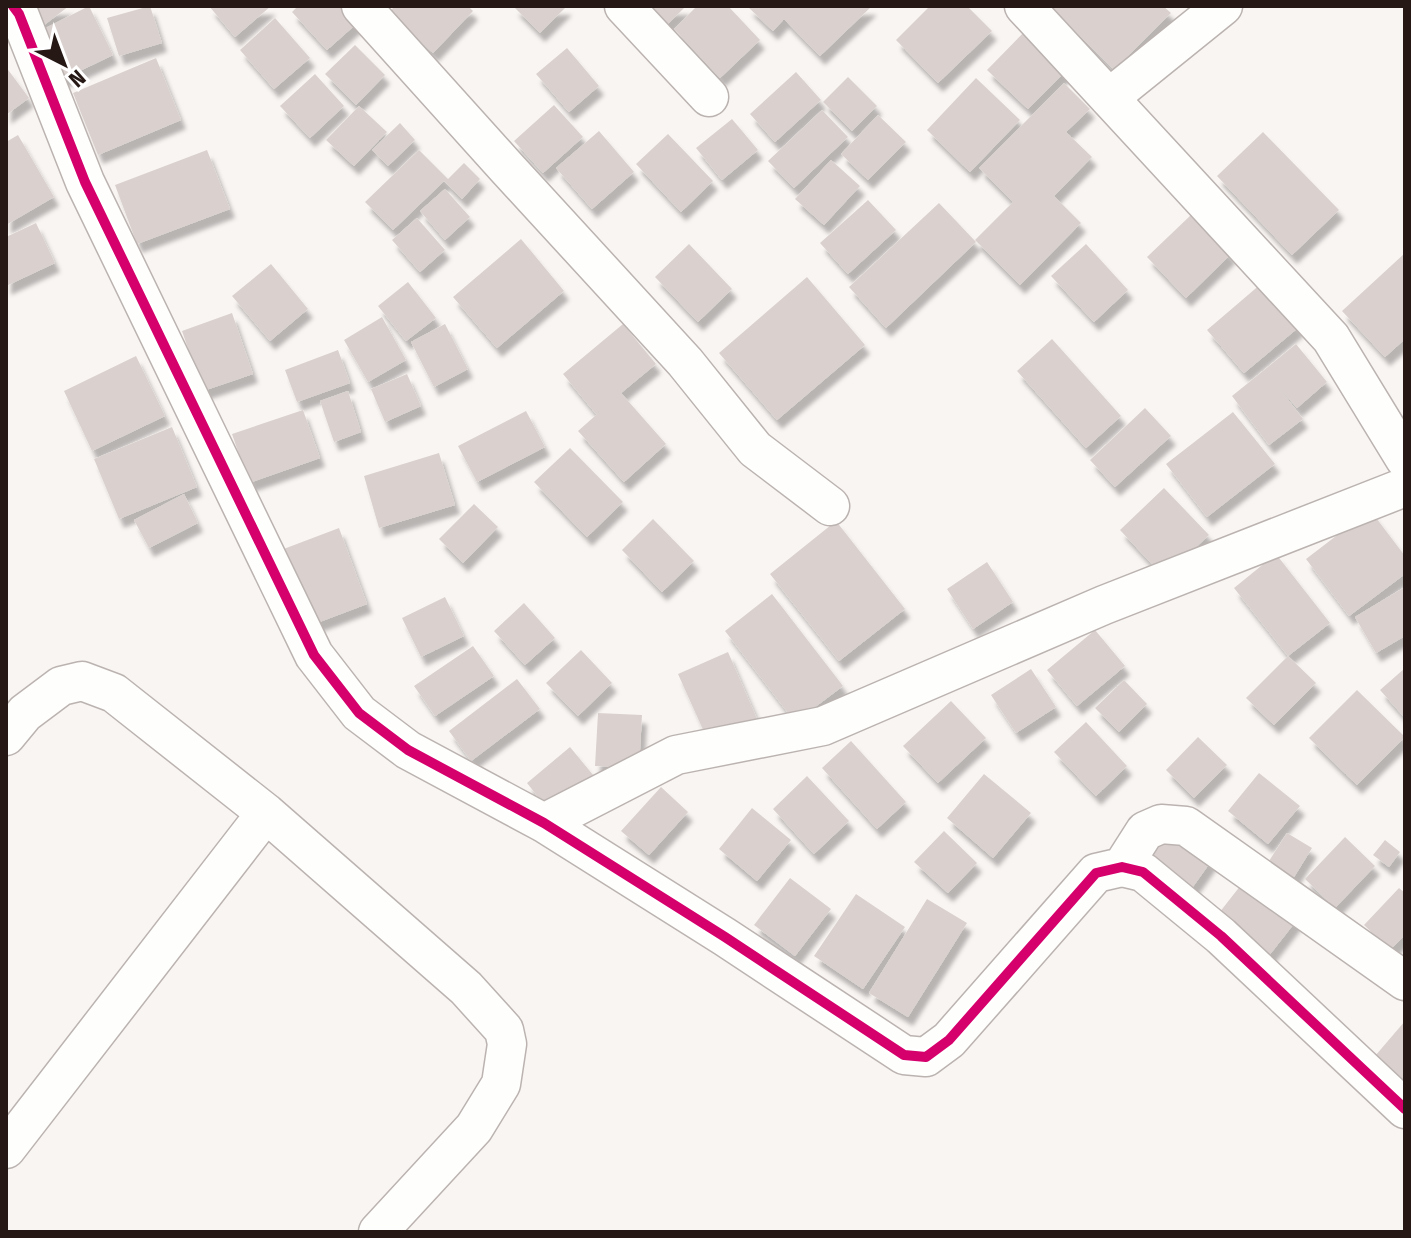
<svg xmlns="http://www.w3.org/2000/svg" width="1411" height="1238" viewBox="0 0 1411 1238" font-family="'Fira Sans Condensed',sans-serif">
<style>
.building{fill:#dad1ce;filter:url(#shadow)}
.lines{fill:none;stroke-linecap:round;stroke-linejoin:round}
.minor-casing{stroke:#bbb3b0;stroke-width:41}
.minor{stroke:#fefefd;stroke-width:38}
.cycleway-casing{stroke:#fff;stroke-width:15}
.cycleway{stroke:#d6006c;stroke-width:10}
</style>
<defs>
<filter id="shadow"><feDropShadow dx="5" dy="9" stdDeviation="2" flood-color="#0004"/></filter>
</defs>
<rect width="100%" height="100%" fill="#f9f5f3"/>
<path class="building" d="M 22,6 L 69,6 L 39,29 Z
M 89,6 L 113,55 L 59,81 L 36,33 Z
M 150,6 L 162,43 L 119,56 L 107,18 Z
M 209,6 L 271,6 L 235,37 Z
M 298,6 L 354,6 L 364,17 L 327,50 L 292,12 Z
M 395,6 L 468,6 L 473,11 L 433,53 L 389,12 Z
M 513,6 L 567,6 L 540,33 Z
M 646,6 L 686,6 L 666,26 Z
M 697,6 L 728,6 L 760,40 L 720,78 L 674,29 Z
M 747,6 L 872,6 L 820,56 L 784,19 L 773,31 Z
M 930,6 L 967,6 L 992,31 L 938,83 L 896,40 Z
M 1050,6 L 1163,6 L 1171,13 L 1114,70 Z
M 275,18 L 310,58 L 274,89 L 240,50 Z
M 1028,28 L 1069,68 L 1028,109 L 987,70 Z
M 355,45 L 385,75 L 356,105 L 325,74 Z
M 567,48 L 599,86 L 569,112 L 536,74 Z
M 156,58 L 181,120 L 98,155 L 73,93 Z
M 6,67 L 29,98 L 6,115 Z
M 796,72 L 821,100 L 775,142 L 750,114 Z
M 315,74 L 344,106 L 310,138 L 280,106 Z
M 848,77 L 877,106 L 852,131 L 823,102 Z
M 976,78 L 1020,120 L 970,172 L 927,130 Z
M 1064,83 L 1090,109 L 1066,132 L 1092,157 L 1054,196 L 1081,223 L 1020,285 L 975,240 L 1013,202 L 979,168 Z
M 554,105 L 583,137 L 543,173 L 514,141 Z
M 359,106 L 387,132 L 354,166 L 326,140 Z
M 822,110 L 848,137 L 794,188 L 768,161 Z
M 878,115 L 906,142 L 868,180 L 841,154 Z
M 732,119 L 758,150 L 722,180 L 696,148 Z
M 400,123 L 415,140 L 388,166 L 372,150 Z
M 599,131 L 634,172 L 592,209 L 556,168 Z
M 1263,132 L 1339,210 L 1292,255 L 1217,176 Z
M 668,134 L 713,181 L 681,212 L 636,164 Z
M 18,135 L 54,197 L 6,225 L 6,142 Z
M 207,150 L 230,209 L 137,244 L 115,185 Z
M 419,150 L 448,179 L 464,163 L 480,179 L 462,199 L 444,181 L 393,230 L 365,202 Z
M 831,160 L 860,186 L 824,225 L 795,199 Z
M 445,189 L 470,217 L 445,240 L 420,211 Z
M 868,200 L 896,230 L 848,274 L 820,243 Z
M 939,203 L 976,242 L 886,328 L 849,287 Z
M 1192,214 L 1231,254 L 1186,298 L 1147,257 Z
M 417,218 L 445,250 L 420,272 L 392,240 Z
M 36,223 L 55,263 L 6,286 L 6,237 Z
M 521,239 L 564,291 L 497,348 L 453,297 Z
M 689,244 L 732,289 L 698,322 L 655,277 Z
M 1086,244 L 1128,290 L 1094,322 L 1051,276 Z
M 1405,253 L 1405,339 L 1385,357 L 1342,311 Z
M 271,264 L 308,309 L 270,341 L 232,296 Z
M 807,277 L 865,345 L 777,420 L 719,353 Z
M 408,282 L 436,318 L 406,341 L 378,306 Z
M 1262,283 L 1299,327 L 1244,373 L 1207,330 Z
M 232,313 L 253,374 L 203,391 L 182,331 Z
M 382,317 L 406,360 L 368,382 L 344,340 Z
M 445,324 L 468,369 L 434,387 L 411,342 Z
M 623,324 L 656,364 L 621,393 L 666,444 L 624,482 L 578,431 L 604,408 L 596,414 L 563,374 Z
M 1052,339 L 1121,416 L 1086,448 L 1017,371 Z
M 1296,344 L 1327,382 L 1297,408 L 1276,384 L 1303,419 L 1269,445 L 1232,396 Z
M 338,350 L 350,383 L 297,402 L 285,370 Z
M 136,356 L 165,416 L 92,451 L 64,391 Z
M 407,374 L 421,406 L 385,422 L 371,389 Z
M 348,391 L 361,432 L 334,442 L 320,401 Z
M 1145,408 L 1171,436 L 1115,487 L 1090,460 Z
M 303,410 L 320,458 L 249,483 L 232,434 Z
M 526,411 L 545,447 L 477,482 L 458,446 Z
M 1233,412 L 1275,464 L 1207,517 L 1166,464 Z
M 172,427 L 197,487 L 119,519 L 94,459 Z
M 570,448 L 623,502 L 587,537 L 534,482 Z
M 439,453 L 455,505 L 379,528 L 364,476 Z
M 1164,488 L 1209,535 L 1164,577 L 1120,530 Z
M 184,494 L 198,523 L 149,548 L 134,520 Z
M 474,504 L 498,527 L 463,563 L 439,539 Z
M 1370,510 L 1405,556 L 1405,574 L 1349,616 L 1306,559 Z
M 653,519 L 694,561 L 662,592 L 622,550 Z
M 836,521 L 905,609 L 839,661 L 770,574 Z
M 339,528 L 367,604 L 309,626 L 281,550 Z
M 1276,554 L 1330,623 L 1288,656 L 1234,588 Z
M 987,562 L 1013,602 L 973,629 L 947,589 Z
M 1405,587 L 1405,636 L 1376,653 L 1355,617 Z
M 772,594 L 843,686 L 795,722 L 725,631 Z
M 445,597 L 464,636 L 421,657 L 402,618 Z
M 524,603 L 555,638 L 525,665 L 494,631 Z
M 1095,630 L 1125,666 L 1077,706 L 1047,670 Z
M 473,646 L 494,676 L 435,716 L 414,686 Z
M 581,650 L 612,683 L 578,716 L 546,683 Z
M 728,652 L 758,721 L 709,743 L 678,674 Z
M 1288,656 L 1316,683 L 1274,725 L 1246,698 Z
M 1405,668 L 1405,718 L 1380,690 Z
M 1031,669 L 1056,707 L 1016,733 L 991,695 Z
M 517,679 L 540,709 L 471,761 L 449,731 Z
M 1124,680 L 1147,704 L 1119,732 L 1095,708 Z
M 1357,690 L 1405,737 L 1357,785 L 1309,738 Z
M 951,701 L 986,738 L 938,783 L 903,746 Z
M 598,713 L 642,715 L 639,768 L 595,766 Z
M 1086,722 L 1127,766 L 1096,796 L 1054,752 Z
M 1198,737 L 1227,765 L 1194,798 L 1166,770 Z
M 851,741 L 906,802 L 877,829 L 822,768 Z
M 570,747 L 598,781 L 554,817 L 527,783 Z
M 1259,773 L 1300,806 L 1268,844 L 1228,811 Z
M 984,774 L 1031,813 L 993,858 L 947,818 Z
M 807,776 L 849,821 L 814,854 L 773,809 Z
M 661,787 L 688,812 L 649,855 L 621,831 Z
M 752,808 L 791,840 L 757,881 L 719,849 Z
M 1168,828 L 1212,860 L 1187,895 L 1142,863 Z
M 944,831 L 977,863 L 948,893 L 914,862 Z
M 1287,833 L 1312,848 L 1294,877 L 1269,861 Z
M 1345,837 L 1375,866 L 1335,908 L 1305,879 Z
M 1385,840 L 1400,852 L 1389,867 L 1373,855 Z
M 1248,876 L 1300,916 L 1264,962 L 1212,922 Z
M 790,878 L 831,909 L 795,956 L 754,925 Z
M 1399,888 L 1405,893 L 1405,935 L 1390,950 L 1364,925 Z
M 856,894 L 905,927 L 863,989 L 814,956 Z
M 927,899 L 967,923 L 908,1017 L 869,993 Z
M 1405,1021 L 1405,1093 L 1369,1063 Z"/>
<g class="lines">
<g class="minor-casing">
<path id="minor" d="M 13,6 L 19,14 L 85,182 L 314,655 L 359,713 L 408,750 L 544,823 L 725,937 L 904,1055 L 926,1057 L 949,1040 L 1096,873 L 1122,867 L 1143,872 L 1221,936 L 1405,1109
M 361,6 L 506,167 L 685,362 L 755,449 L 830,506
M 624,6 L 709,97
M 1024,6 L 1331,338 L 1405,459
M 1109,98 L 1223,6
M 6,736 L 25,713 L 61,686 L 82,681 L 114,693 L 266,813 L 466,988 L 504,1030 L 507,1044 L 501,1084 L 474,1128 L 378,1232
M 544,823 L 676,755 L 823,726 L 1104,605 L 1405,487
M 1122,867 L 1145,831 L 1161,824 L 1186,826 L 1405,981
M 6,1149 L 266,813"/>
</g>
<use href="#minor" class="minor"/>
<g class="cycleway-casing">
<path id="cycleway" d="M 13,6 L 19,14 L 85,182 L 314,655 L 359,713 L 408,750 L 544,823 L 725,937 L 904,1055 L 926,1057 L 949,1040 L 1096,873 L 1122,867 L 1143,872 L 1221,936 L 1405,1109"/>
</g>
<use href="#cycleway" class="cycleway"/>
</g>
<rect width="1411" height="1238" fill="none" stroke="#261915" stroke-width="16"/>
<g transform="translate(64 64) rotate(138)" stroke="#ffffff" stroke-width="6" paint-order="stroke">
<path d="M0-6L14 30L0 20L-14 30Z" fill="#261915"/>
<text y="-12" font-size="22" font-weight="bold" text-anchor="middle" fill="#261915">N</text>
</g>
</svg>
